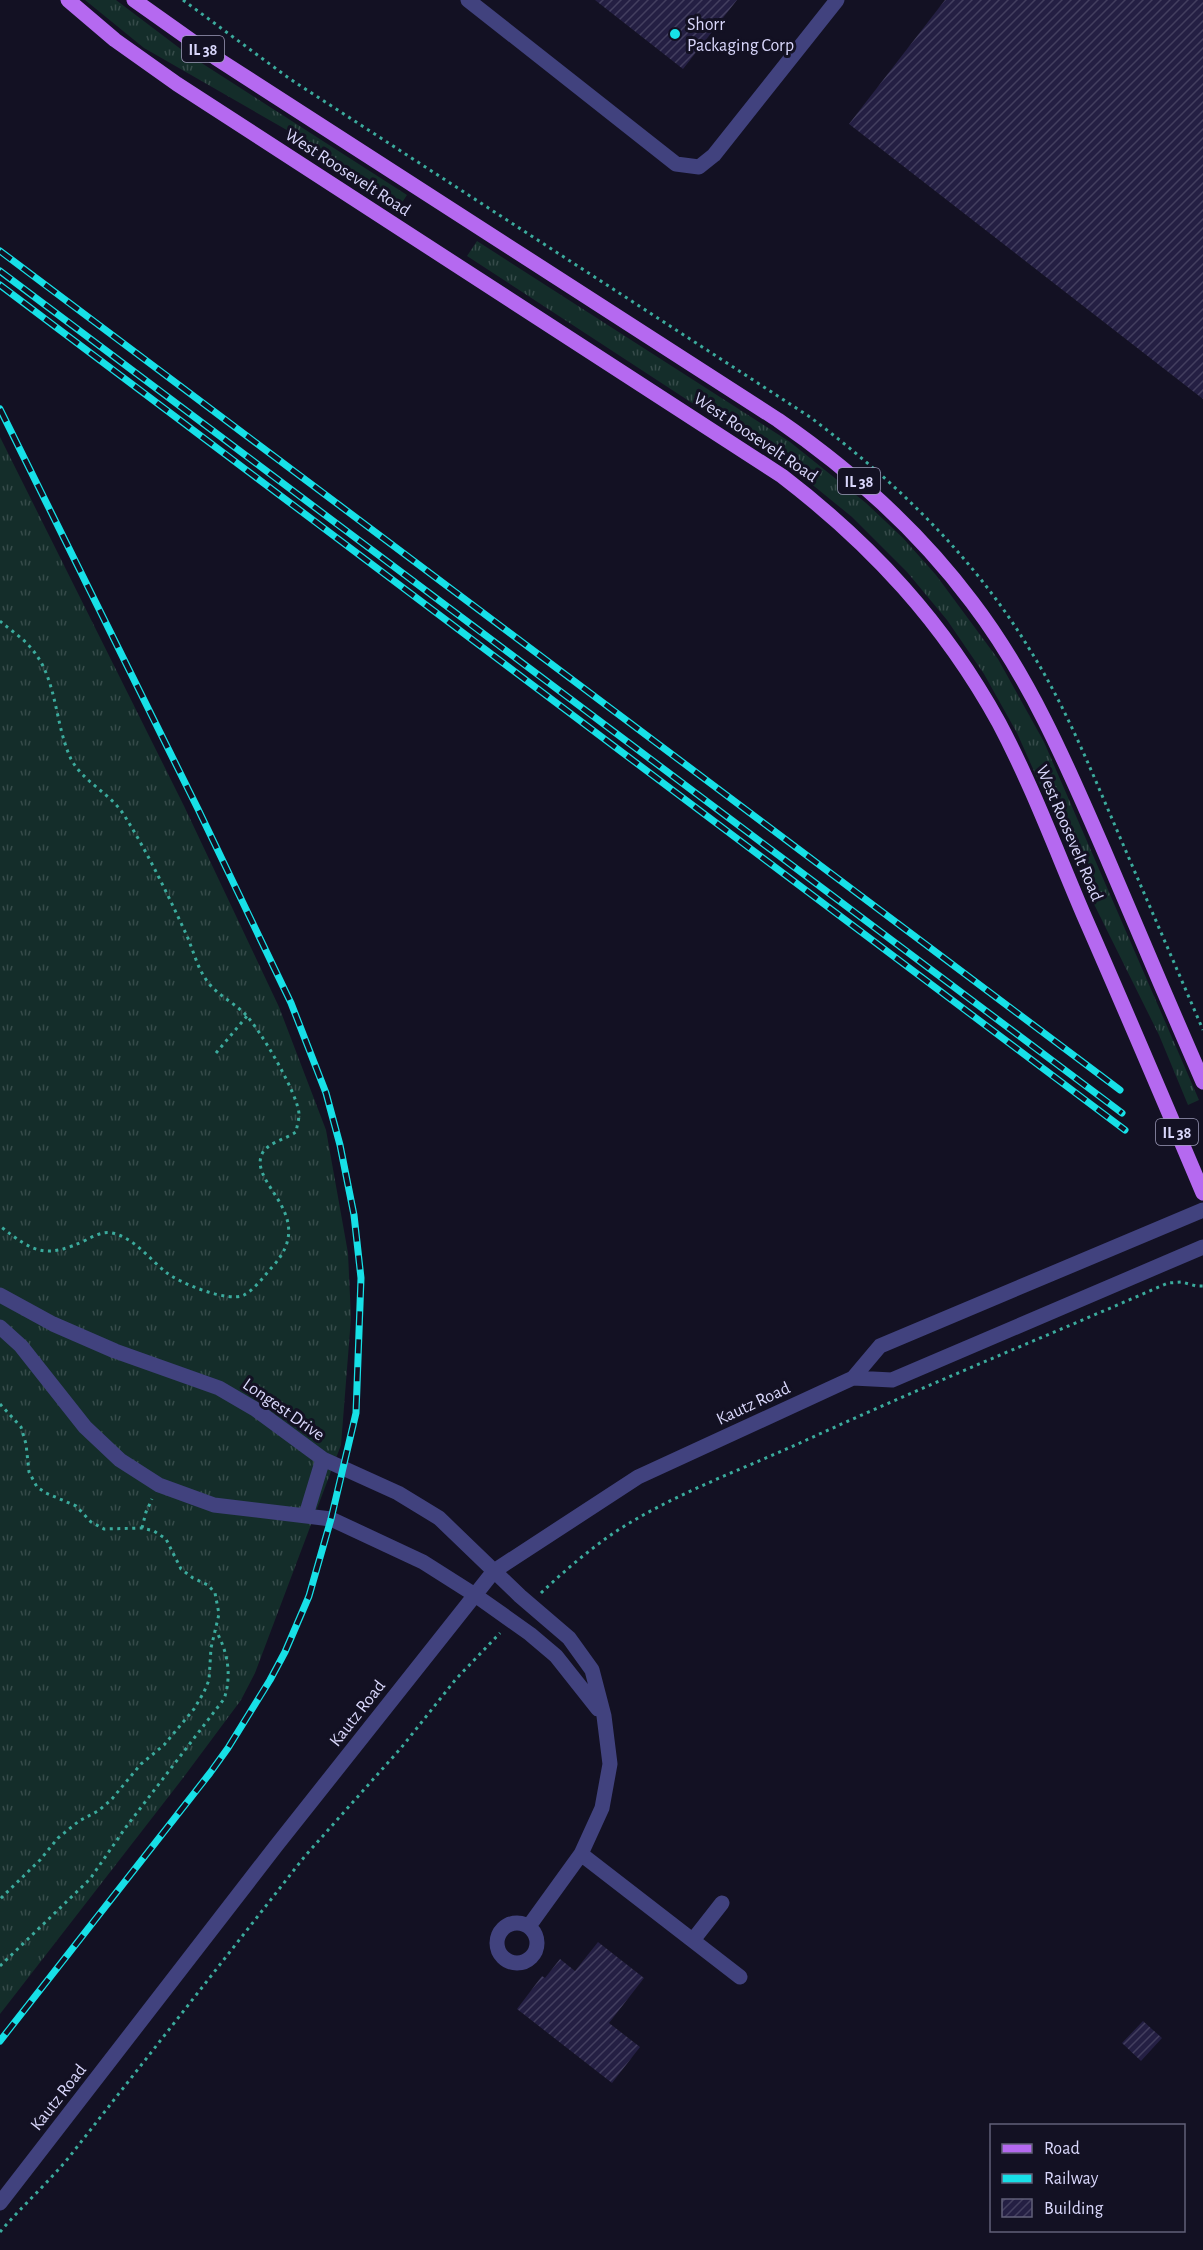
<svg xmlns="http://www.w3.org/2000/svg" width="1203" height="2250" viewBox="0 0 1203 2250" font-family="'Alegreya Sans',sans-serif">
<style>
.grass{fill:url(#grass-tufts)}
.building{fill:url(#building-hatch)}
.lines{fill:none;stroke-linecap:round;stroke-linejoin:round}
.path{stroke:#3bab9d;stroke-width:3;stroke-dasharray:3 4.5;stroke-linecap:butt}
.minor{stroke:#41427e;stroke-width:15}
.major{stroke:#b569f0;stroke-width:15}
.rail-casing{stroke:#17e0e7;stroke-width:7}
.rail{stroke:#131123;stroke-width:4.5;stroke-dasharray:14;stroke-linecap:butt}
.poi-dot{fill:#17e0e7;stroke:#131123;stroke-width:2}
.labels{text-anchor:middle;stroke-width:6;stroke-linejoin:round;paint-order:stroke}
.shield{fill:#131123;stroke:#9e9cba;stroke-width:1.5}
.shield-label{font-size:16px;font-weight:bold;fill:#d9d7fb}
.poi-label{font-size:18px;fill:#d9d7fb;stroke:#131123;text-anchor:start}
.street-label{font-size:18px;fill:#d9d7fb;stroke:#131123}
</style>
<defs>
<pattern id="grass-tufts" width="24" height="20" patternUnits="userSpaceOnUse" patternTransform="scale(1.5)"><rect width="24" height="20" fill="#142d2a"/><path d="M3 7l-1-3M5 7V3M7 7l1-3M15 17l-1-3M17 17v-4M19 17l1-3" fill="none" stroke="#364b4a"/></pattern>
<pattern id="building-hatch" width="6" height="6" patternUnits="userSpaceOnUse" patternTransform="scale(1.5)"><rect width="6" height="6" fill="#241f43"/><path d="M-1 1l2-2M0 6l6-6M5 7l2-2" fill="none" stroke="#433f5f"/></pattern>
</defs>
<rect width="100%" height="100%" fill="#131123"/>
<path class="grass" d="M 85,0 L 116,0 L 186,53 L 407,195 L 401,204 L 285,129 L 144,48 Z
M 477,241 L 790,442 L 866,503 L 903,538 L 936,575 L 998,659 L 1044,742 L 1199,1100 L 1188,1105 L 1159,1035 L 1087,890 L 1017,733 L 984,674 L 947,620 L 907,572 L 852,517 L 793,469 L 467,256 Z
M 0,437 L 184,806 L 279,1007 L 326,1130 L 348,1253 L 351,1318 L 341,1445 L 255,1673 L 241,1700 L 183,1778 L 0,2014 Z"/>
<path class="building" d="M 595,0 L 737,0 L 683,69 Z
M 945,0 L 1203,0 L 1203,399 L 849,124 Z
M 598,1942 L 644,1978 L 609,2023 L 640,2047 L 612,2083 L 517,2009 L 542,1976 L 545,1978 L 560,1959 L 575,1971 Z
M 1143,2021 L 1162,2038 L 1141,2061 L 1122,2043 Z"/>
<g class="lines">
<path class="path" d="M 183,0 L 290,79 L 810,417 C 896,482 974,557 1030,650 C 1064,704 1088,763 1113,821 C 1143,891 1173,960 1203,1030
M 0,621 C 10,630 23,638 31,648 C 58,679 54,723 71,759 C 83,782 110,793 124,815 C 148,853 168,895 187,936 C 193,950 197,966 205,978 C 215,994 232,1001 245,1014 C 260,1029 298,1094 299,1114 C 299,1120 297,1126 296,1132 C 286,1139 267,1143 262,1154 C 248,1184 319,1215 273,1266 C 265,1275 255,1289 244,1295 C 228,1303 180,1283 167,1273 C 150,1260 135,1238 112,1233 C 103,1231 94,1236 86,1240 C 46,1259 34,1253 0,1226
M 216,1053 L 247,1016
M 0,1404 L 21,1427 L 26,1444 L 29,1472 L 37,1487 L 46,1493 L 76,1506 L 91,1522 L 104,1529 L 142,1528 L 154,1531 L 166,1539 L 181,1569 L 193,1578 L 208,1585 L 215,1593 L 219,1614 L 211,1648 L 209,1680 L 204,1692 L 194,1709 L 164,1745 L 141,1764 L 111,1800 L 98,1811 L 79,1821 L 58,1838 L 40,1860 L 0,1899
M 142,1528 L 146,1512 L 152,1499
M 541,1593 C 564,1571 589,1550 615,1532 C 672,1495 738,1471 800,1443 C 921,1387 1045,1337 1168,1283 L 1182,1282 L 1196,1286 L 1203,1286
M 0,1966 L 90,1879 L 126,1827 L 224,1699 C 232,1676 228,1652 216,1631
M 0,2232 C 22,2206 48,2183 70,2156 L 305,1856 L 401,1748 L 456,1679 L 500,1633"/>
<path class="minor" d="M 468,0 L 676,164 L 699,167 L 714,155 L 837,0
M 0,1295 L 53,1324 L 115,1351 L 219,1388 L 255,1409 L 323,1459 L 398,1493 L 439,1518 L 520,1596 L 569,1638 L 592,1670 L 604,1716 L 610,1764 L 602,1808 L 581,1854 L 529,1926
M 0,1327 L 21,1346 L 85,1427 L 120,1460 L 159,1485 L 214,1505 L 331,1519 L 423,1562 L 475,1595 L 530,1634 L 556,1656 L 598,1709
M 853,1378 L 892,1380 L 1203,1247
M 306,1515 L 323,1459
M 581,1854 L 740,1977
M497 1943a20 20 0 1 1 40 0a20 20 0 1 1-40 0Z
M 693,1940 L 722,1903
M 0,2203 L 276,1846 L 494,1571 L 638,1477 L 853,1378 L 880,1346 L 1203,1210"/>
<path class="major" d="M 68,0 L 115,40 L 177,84 L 782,476 C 872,545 944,623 999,723 C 1032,785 1057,853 1085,918 C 1125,1009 1164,1101 1203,1193
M 134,0 L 216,58 L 778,420 C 852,471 918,530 972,602 C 1030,678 1067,765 1105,853 C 1137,929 1170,1006 1203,1082"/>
<g class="rail-casing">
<path id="rail" d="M 0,251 L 1120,1090
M 0,271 L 1122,1113
M 0,285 L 1125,1130
M 0,409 L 198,809 L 291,1003 L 326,1093 L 340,1145 L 354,1215 L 361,1278 L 356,1413 L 331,1519 L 309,1596 L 285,1652 L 270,1680 L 228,1748 L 210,1773 L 0,2041"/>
</g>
<use href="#rail" class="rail"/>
</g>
<circle class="poi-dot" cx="675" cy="34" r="6"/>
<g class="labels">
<g class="shield">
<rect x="182" y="36" width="42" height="26" rx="4.5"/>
<rect x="838" y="468" width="42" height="26" rx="4.5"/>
<rect x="1156" y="1119" width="42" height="26" rx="4.5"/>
</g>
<g class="shield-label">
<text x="203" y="55">IL 38</text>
<text x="859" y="487">IL 38</text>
<text x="1177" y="1138">IL 38</text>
</g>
<g class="poi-label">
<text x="687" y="30">Shorr<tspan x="687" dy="21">Packaging Corp</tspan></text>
</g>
<g class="street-label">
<text transform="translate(348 172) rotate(33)" y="6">West Roosevelt Road</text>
<text transform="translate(756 437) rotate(34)" y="6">West Roosevelt Road</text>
<text transform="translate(1070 833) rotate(67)" y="6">West Roosevelt Road</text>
<text transform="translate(753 1403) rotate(-25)" y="6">Kautz Road</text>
<text transform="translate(284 1409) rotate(35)" y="6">Longest Drive</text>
<text transform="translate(357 1713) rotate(-52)" y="6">Kautz Road</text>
<text transform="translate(58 2097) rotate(-52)" y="6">Kautz Road</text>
</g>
</g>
<rect x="990" y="2124" width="195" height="108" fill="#131123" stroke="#626079" stroke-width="1.5"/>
<rect x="1002" y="2144" width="30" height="9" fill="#b569f0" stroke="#626079" stroke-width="1.5"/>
<text x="1044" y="2154" font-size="18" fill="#d9d7fb">Road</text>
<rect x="1002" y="2174" width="30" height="9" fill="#17e0e7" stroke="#626079" stroke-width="1.5"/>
<text x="1044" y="2184" font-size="18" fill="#d9d7fb">Railway</text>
<rect x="1002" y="2199" width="30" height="18" fill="url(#building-hatch)" stroke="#626079" stroke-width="1.5"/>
<text x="1044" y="2214" font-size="18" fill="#d9d7fb">Building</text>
</svg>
